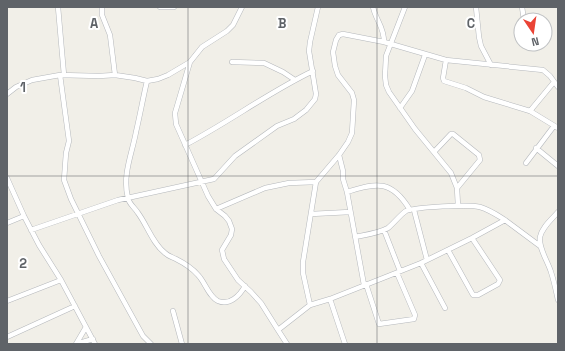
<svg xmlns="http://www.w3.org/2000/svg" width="565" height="351" viewBox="0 0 565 351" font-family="'Space Grotesk',sans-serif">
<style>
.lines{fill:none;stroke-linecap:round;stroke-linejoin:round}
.minor-casing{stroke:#b5b8bc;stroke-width:5.5}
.minor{stroke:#fff;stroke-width:4.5}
.grid{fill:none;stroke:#5f6368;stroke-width:1;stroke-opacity:0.55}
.grid-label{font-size:13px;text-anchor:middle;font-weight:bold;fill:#5f6368;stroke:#fff;stroke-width:4;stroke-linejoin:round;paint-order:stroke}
</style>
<rect width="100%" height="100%" fill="#f1efe8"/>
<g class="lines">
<g class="minor-casing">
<path id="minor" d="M 58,7 L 64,75
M 102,7 L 102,15 L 110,35 L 115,75
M 160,7 L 174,7
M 373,7 C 376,21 384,26 384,42
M 405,7 L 386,56 L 385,76 L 386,85 L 389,92 L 415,129 L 451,173 L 457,188 L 458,206
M 476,7 L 479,37 L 481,46 L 491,65
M 522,7 L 524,20
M 446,60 L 443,78 L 444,81 L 466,88 L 484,97 L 530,111 L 558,128
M 190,62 L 175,113 L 176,124 L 208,196 L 216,209 L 225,216 L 229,221 L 232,229 L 231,235 L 222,250 L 224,259 L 238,280 L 251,292 L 261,303 L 278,330
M 232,62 L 264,63 L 283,72 L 295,80
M 60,75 L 69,141 L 66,153 L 64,180 L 71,199 L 99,256 L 143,336 L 151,344
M 147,81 C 143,98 140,115 136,132 C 132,154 122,175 128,198 C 129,204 135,208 138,213 C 147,225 153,244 165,253 C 168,256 172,257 176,259 C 184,263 192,268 198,275 C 205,282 209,297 218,301 C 230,306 240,295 245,286
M 7,94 L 16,87 L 32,80 L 60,75 L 99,76 L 115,75 L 135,78 L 147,81 L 158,79 L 168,75 L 190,62 L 202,47 L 227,31 L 233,25 L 242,7
M 400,108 L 412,91 L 425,55
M 530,111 L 554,82
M 185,145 C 229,122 269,92 313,71
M 536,148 L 558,166
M 434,152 L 451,134 L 453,134 L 479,155 L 480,160 L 457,188
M 339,155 L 343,171 L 343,179 L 347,192 L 364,285
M 526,163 L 554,126
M 7,178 L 24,216 L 39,245 L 61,280 L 95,344
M 347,192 C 377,182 392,180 410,210
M 216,209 L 265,188 L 289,183 L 316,182
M 414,210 L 427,260
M 558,212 C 552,219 542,227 540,237 C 538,247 548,262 551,272 C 554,281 556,291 558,300
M 311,214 L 350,212
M 7,223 L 24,216
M 31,230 L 118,200 L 214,179 L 235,156 L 277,126 L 294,119 L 306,110 L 315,99 L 316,94 L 309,51 L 310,42 L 318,7
M 384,230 L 400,271
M 355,237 C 365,235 379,233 388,228 C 393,224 401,214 406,211 C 416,207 469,204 480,207 C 490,210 497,215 505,220
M 448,250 L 473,295 L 478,295 L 498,284 L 500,280 L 472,238
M 421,263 L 445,308
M 366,284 L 379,324 L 414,319 L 415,315 L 397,273
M 7,301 L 61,280
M 310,305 L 303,273 L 303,262 L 316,182 L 339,155 L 348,142 L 352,133 L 354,100 L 352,93 L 338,75 L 335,66 L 333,52 L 336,40 L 339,35 L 343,34 L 384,42 L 446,60 L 543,70 L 550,76 L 558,87
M 173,311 L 182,344
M 7,337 L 75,306
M 76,344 L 86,327
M 76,344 L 93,339
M 287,344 L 278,330 L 310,305 L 330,299
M 345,344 L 330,299 L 421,263 L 472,238 L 505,220 L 540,246"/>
</g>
<use href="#minor" class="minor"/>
</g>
<path class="grid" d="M 188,7 L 188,344M 377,7 L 377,344M 7,176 L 558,176"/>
<g class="grid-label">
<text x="94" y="28">A</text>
<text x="282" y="28">B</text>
<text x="471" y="28">C</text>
<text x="23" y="92">1</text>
<text x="23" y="268">2</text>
</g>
<rect width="565" height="351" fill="none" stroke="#5f6368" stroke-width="16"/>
<g transform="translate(533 32) rotate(167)"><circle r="19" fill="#ffffff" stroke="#bfc1c3"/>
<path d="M0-3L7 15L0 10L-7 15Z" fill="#ea4335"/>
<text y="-6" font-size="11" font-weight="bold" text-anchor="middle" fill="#5f6368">N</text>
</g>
</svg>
